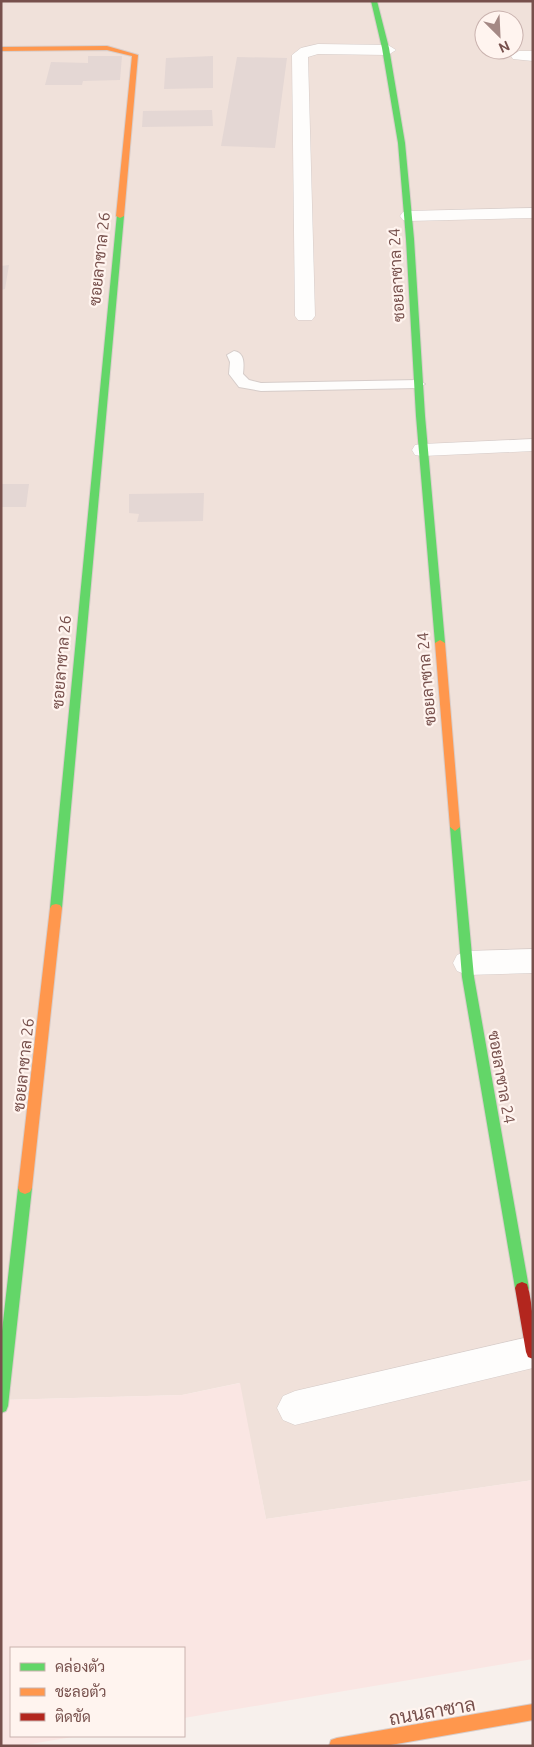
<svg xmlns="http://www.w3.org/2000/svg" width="534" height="1747" viewBox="0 0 534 1747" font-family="Ubuntu,Sarabun,sans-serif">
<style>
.residential{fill:#f0e1da;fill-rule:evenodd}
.commercial{fill:#fae6e3}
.building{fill:#e4d7d4}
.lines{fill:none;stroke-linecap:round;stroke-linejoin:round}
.lane-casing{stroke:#d6ccc9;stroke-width:2}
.street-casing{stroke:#d6ccc9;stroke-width:1}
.fast-casing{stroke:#d8cdca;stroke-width:2}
.slow-casing{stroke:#d8cdca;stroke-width:2}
.jam-casing{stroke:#d8cdca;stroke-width:2}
.lane{fill:#fefdfc;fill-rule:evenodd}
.street{fill:#fefdfc;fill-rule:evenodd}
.fast{fill:#63d668;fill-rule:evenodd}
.slow{fill:#ff974d;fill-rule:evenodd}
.jam{fill:#b3261e;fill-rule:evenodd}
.labels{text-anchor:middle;stroke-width:4.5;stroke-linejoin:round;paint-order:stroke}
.street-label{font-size:16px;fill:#77504c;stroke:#fff4ef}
.near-street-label{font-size:19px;fill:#77504c;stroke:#fff4ef}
</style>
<rect width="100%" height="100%" fill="#f7f0ec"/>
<path class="residential" d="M 1,1 L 533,1 L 533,1480 L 266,1519 L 239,1383 L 182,1395 L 1,1400 ZM 484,20 L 514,20 L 514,50 L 484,50 Z"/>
<path class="commercial" d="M 240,1383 L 266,1519 L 533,1480 L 533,1659 L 184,1718 L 184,1648 L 11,1648 L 11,1736 L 78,1736 L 19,1746 L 1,1746 L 1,1400 L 182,1395 Z"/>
<path class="building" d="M 88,56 L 122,56 L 120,80 L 83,81 L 82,85 L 45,85 L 51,62 L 88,63 Z
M 213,56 L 213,88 L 164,89 L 166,58 Z
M 237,57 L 287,58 L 275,148 L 221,146 Z
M 212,110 L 213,126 L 142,127 L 143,111 Z
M 9,265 L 5,289 L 1,290 L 1,266 Z
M 1,484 L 29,484 L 26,507 L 1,507 Z
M 204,493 L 203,521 L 137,522 L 139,514 L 129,513 L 129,494 Z"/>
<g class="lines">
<g class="lane-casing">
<path id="lane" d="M 234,351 C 245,353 244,364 243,374 L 249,380 L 261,383 L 418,380 L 425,384 L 418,388 L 261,391 L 239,387 L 229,374 L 230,362 L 227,355 Z"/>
</g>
<g class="street-casing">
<path id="street" d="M 318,44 L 388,45 L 396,50 L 388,55 L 318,54 L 308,57 L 315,316 L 312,320 L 298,320 L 295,316 L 292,55 L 301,48 Z
M 519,51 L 533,51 L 533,61 L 513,59 L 511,56 Z
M 533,208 L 533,218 L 409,221 L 403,220 L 400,216 L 403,212 L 409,211 Z
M 533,439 L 533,451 L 423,456 L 415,455 L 412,450 L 415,445 L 423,444 Z
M 533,949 L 533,973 L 467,975 L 457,971 L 453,963 L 457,955 L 467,951 Z
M 533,1336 L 533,1368 L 295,1425 L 283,1420 L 277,1408 L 283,1396 L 295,1391 Z"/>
</g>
<g class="fast-casing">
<path id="fast" d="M 371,1 L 377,1 L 389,48 L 405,143 L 414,239 L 425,416 L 445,643 L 440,646 L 435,643 L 416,416 L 406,239 L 398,143 L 382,48 Z
M 117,214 L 124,216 L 62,908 L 60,911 L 52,911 L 50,908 Z
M 455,823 L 460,827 L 474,977 L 529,1288 L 527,1292 L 522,1294 L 517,1292 L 515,1288 L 462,977 L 450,827 Z
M 25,1182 L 30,1184 L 32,1188 L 8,1406 L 6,1411 L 1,1413 L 1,1340 L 18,1188 L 20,1184 Z"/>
</g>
<g class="slow-casing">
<path id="slow" d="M 107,46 L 138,55 L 124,216 L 120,218 L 116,216 L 132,56 L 107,50 L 1,51 L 1,47 Z
M 440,640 L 445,643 L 460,827 L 455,831 L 450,827 L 435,643 Z
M 56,904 L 60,905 L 62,908 L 32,1188 L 30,1192 L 25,1194 L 20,1192 L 18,1188 L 50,908 L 52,905 Z
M 533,1704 L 533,1720 L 385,1746 L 329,1746 L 331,1740 L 337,1738 Z"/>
</g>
<g class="jam-casing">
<path id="jam" d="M 522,1282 L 527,1284 C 534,1306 533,1335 533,1359 L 528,1357 L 526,1352 L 515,1288 L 517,1284 Z"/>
</g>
<use href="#lane" class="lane"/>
<use href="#street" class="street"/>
<use href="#fast" class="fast"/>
<use href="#slow" class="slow"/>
<use href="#jam" class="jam"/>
</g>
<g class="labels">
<g class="street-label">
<text transform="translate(99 259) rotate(-84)" y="6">ซอยลาซาล 26</text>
<text transform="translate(396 275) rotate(-93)" y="6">ซอยลาซาล 24</text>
<text transform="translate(61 662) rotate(-85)" y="6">ซอยลาซาล 26</text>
<text transform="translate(426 679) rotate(-95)" y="6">ซอยลาซาล 24</text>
<text transform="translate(23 1065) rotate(-84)" y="6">ซอยลาซาล 26</text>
<text transform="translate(502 1077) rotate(80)" y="6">ซอยลาซาล 24</text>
</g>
<g class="near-street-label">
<text transform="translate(432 1711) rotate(-10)" y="7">ถนนลาซาล</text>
</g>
</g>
<rect width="534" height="1747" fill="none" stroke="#77504c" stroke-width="5"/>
<rect x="10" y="1647" width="175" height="90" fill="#fff4ef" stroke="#c9b2ae"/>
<rect x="20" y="1663" width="25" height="8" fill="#63d668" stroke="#c9b2ae"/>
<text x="55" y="1672" font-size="15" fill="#77504c">คล่องตัว</text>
<rect x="20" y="1688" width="25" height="8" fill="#ff974d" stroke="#c9b2ae"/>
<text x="55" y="1697" font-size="15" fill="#77504c">ชะลอตัว</text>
<rect x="20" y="1713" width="25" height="8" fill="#b3261e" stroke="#c9b2ae"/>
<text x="55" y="1722" font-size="15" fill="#77504c">ติดขัด</text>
<g transform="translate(499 35) rotate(156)"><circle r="24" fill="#fff4ef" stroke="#c9b2ae"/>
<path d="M0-4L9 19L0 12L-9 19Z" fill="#a48884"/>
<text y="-8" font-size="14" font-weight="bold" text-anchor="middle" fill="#77504c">N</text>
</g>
</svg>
